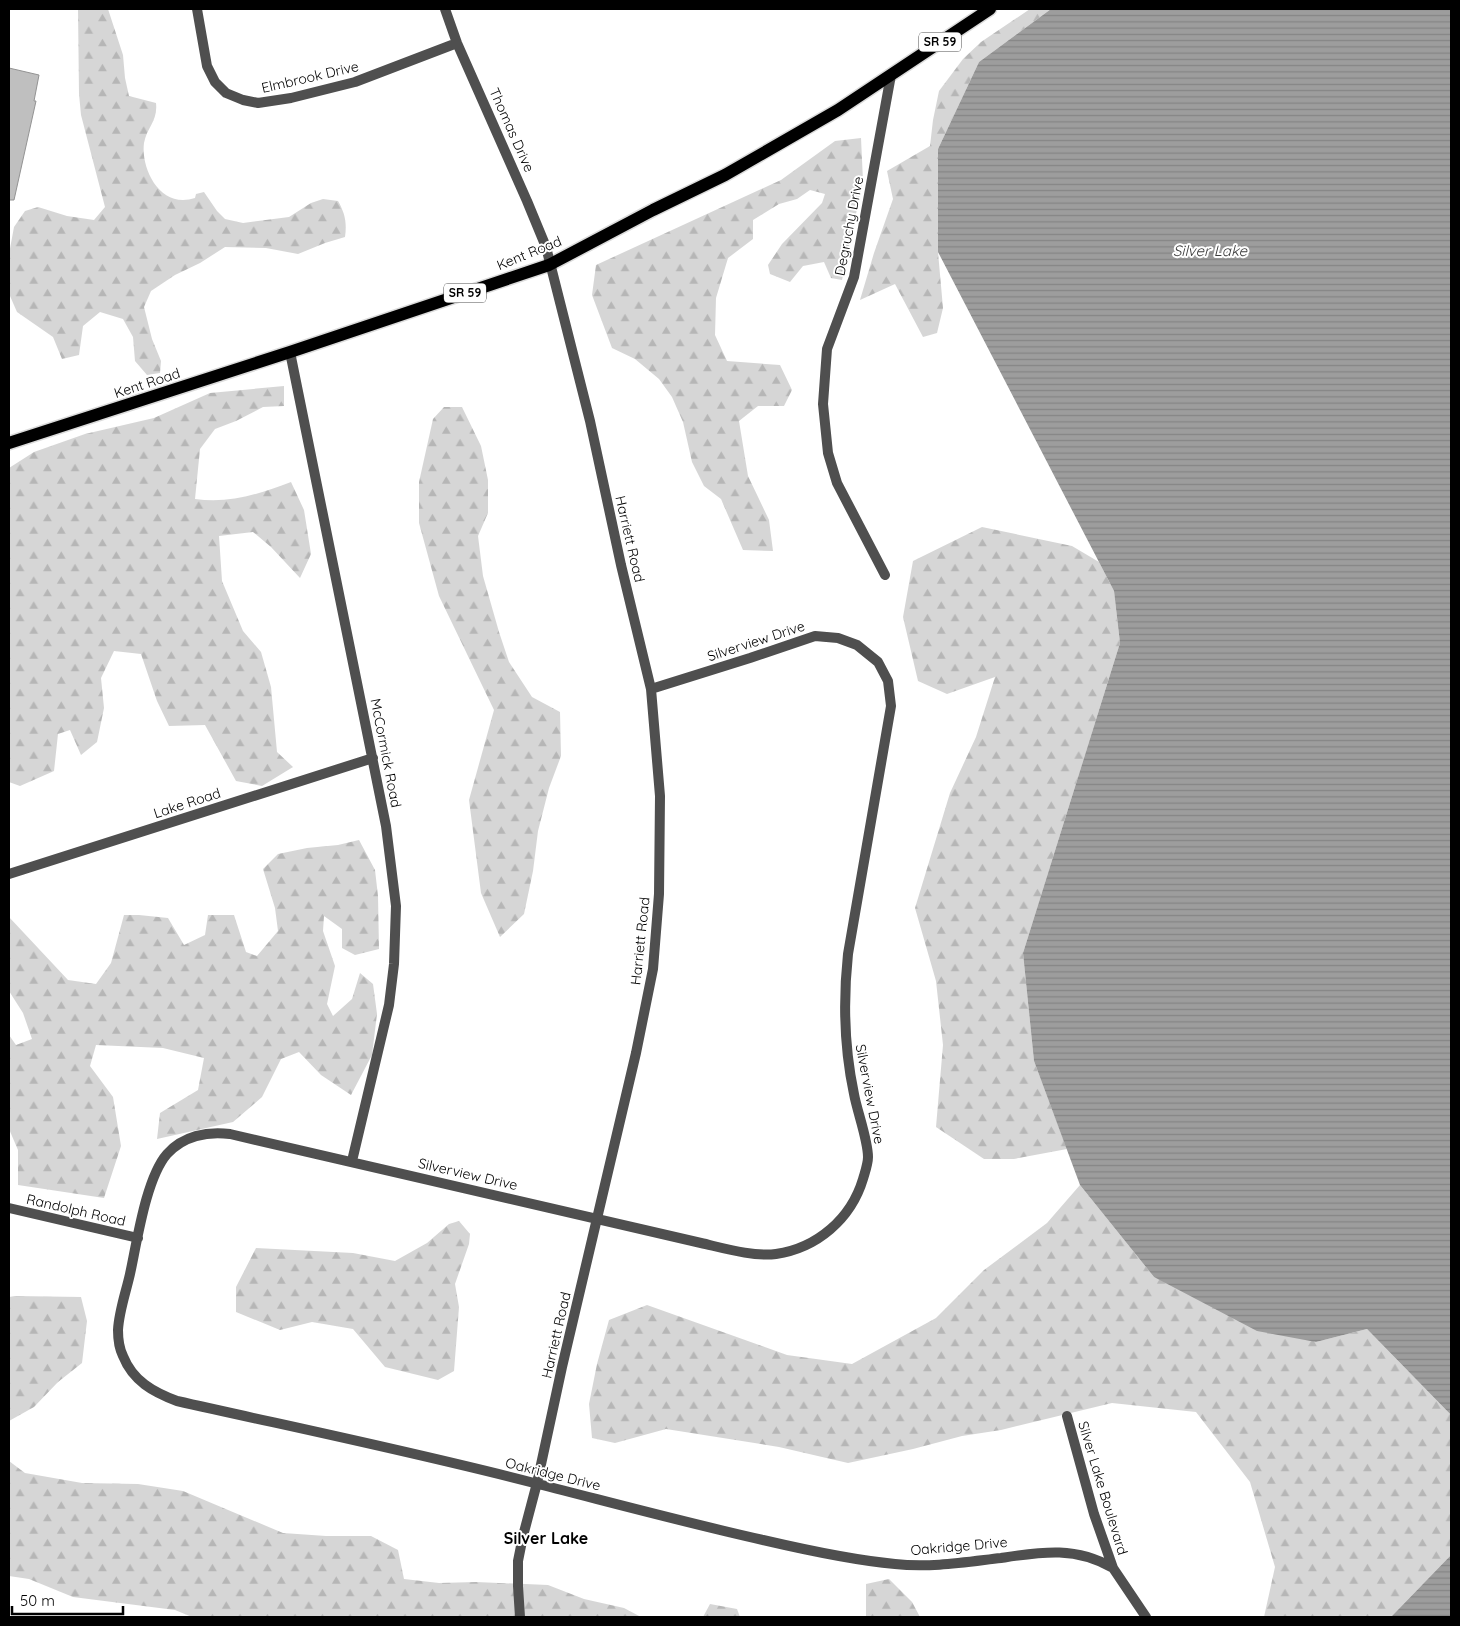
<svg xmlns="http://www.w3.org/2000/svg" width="1460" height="1626" viewBox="0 0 1460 1626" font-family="Quicksand,sans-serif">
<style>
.forest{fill:url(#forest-firs)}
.water{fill:url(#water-rules)}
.building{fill:#bfbfbf;stroke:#939393}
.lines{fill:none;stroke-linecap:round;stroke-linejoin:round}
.primary-casing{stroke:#dbdbdb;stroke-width:15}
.street{stroke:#4f4f4f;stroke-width:10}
.primary{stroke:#000;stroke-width:12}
.labels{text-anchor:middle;stroke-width:4;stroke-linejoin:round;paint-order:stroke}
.shield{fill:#fff;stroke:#4c4c4c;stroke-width:1}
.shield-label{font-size:12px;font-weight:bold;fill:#000}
.street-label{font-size:14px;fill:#000;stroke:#fff}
.water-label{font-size:15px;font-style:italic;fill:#3e3e3e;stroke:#fff}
.quarter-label{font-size:16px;font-weight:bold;fill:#000;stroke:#fff}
</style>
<defs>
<pattern id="forest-firs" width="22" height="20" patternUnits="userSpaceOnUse" patternTransform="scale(1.25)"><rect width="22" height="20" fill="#d6d6d6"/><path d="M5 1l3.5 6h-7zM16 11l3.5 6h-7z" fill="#b6b6b6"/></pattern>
<pattern id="water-rules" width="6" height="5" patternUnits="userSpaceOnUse" patternTransform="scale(1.25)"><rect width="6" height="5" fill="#9d9d9d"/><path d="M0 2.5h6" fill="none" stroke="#858585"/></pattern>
</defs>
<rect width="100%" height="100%" fill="#fff"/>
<path class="forest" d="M 78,9 L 108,9 L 123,55 L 125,78 L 129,96 L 156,103 C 158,121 147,127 144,143 C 141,166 156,200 183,200 C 187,200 191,199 195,198 L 196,194 L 204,192 L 217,211 L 225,219 L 243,223 L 289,217 L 311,203 L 323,199 L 338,201 C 345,213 347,223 345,237 L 325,243 L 298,254 L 266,248 L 225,247 L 200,263 L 175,275 L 151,291 L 144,307 L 152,339 L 161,361 L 160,373 L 147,375 L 135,361 L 133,337 L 123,319 L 100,312 L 83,326 L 79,355 L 62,359 L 53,337 L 17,312 L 10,296 L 9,254 L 14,227 L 25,211 L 38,207 L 67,216 L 94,220 L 105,207 L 81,115 L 79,94 Z
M 1030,9 L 1051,9 L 979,62 L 938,149 L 938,252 L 943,308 L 937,333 L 923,337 L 895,284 L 860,300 L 874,253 L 893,199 L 887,171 L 930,146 L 933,120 L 939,91 L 963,59 L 981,42 Z
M 861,138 L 863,181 L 842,280 L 831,278 L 824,262 L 803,266 L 790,282 L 770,274 L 768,265 L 782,244 L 822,203 L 825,194 L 810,190 L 797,199 L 779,204 L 753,220 L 753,239 L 728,258 L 716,298 L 715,335 L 727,361 L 780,365 L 792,390 L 784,406 L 758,406 L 739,421 L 748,476 L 769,520 L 773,551 L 743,550 L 721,499 L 704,486 L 692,462 L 683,422 L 672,397 L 659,379 L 635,359 L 612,348 L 592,295 L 596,265 L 781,180 L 835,141 Z
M 284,386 L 284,406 L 263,407 L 236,421 L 215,429 L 200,449 L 195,499 C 229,504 259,494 291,482 L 304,510 L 311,554 L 300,578 L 271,547 L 253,532 L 219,536 L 222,581 L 243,631 L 261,652 L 271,687 L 277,752 L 293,767 L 262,786 L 236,781 L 205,725 L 169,726 L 157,701 L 141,654 L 114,651 L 101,678 L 104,708 L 97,742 L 81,755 L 70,730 L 58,734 L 54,771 L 20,786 L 9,782 L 9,468 L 34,452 L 85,434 L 154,418 L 210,393 Z
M 444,407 L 462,407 L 481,446 L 488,480 L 488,513 L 478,536 L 483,576 L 499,632 L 509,662 L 532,697 L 560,712 L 561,756 L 549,788 L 538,831 L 533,871 L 524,914 L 500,937 L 481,893 L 469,800 L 494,710 L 439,596 L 419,523 L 419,482 L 433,419 Z
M 982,527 L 1072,546 L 1099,562 L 1114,591 L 1120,643 L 1023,953 L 1034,1061 L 1067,1149 L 1014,1159 L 984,1159 L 936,1127 L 943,1045 L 936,981 L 915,908 L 950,793 L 976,737 L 995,677 L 947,694 L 918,681 L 903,617 L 913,561 Z
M 359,840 L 375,870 L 378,896 L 379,949 L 355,955 L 342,948 L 342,929 L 324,916 L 323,931 L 335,966 L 327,1004 L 333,1016 L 352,999 L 360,973 L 373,984 L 377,1014 L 372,1055 L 351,1095 L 321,1075 L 299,1052 L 281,1059 L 262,1097 L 233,1122 L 157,1139 L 160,1113 L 198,1090 L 204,1058 L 163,1048 L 96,1045 L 90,1066 L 113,1097 L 121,1146 L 104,1198 L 18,1185 L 18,1150 L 9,1129 L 9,1035 L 16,1045 L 32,1039 L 23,1013 L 9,991 L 9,917 L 68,980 L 96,984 L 111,963 L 124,915 L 139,915 L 168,918 L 184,945 L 205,935 L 208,915 L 234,915 L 246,952 L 257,956 L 278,931 L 275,908 L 263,869 L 278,854 L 307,848 L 338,845 Z
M 1080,1185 L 1154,1277 L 1316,1342 L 1367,1329 L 1451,1415 L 1451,1555 L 1391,1617 L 1264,1617 L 1275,1567 L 1250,1482 L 1196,1412 L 1112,1403 L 1001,1430 L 962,1436 L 913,1449 L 848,1463 L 779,1447 L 666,1429 L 615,1443 L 592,1438 L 589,1404 L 597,1364 L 609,1320 L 647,1305 L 787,1355 L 852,1364 L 936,1318 L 984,1270 L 1047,1223 Z
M 459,1221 L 470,1234 L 469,1244 L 455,1284 L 459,1307 L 454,1371 L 438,1380 L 385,1367 L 353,1329 L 312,1322 L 280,1330 L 236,1312 L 236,1287 L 256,1248 L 353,1253 L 395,1261 L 427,1243 L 449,1224 Z
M 15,1296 L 81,1297 L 87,1321 L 82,1363 L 58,1382 L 34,1407 L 9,1421 L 9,1297 Z
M 9,1461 L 25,1473 L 82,1483 L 138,1484 L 183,1491 L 283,1533 L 326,1536 L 371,1536 L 398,1550 L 404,1579 L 439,1583 L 476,1582 L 548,1585 L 584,1599 L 624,1608 L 641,1617 L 192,1617 L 175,1610 L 73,1597 L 29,1579 L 9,1576 Z
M 889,1579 L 912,1602 L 920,1617 L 866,1617 L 866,1584 Z
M 710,1604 L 737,1609 L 740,1617 L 703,1617 Z"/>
<path class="water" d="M 1051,9 L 1451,9 L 1451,1415 L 1367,1329 L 1316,1342 L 1257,1331 L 1154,1277 L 1080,1185 L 1034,1061 L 1023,953 L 1120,643 L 1114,591 L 938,252 L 938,149 L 979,62 Z
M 1451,1555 L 1451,1617 L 1391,1617 Z"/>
<path class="building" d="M 9,68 L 39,75 L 34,101 L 36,101 L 14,200 L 9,200 Z"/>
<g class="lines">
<g class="primary-casing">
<path id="primary" d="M 9,443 L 290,352 L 549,265 L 653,210 L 725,175 L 838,110 L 990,9"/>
</g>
<path class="street" d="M 197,9 L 207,66 L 215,82 L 226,93 L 243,100 L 258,103 L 291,98 L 355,82 L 457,43
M 445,9 L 457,43 L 527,201 L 546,247 L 590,421 L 621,565 L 651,689 L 660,796 L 659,894 L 653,969 L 636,1053 L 562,1367 L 537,1483 L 523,1536 L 518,1561 L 518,1586 L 520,1617
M 290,352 L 386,826 L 396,906 L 394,964 L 389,1005 L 352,1161
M 885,575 L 837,483 L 828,453 L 823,404 L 827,349 L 854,277 L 891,75
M 651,689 L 750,658 L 815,636 L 838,638 L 857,645 L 878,662 L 888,681 L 891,706 L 848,954 C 843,1001 844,1047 854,1094 C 857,1111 868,1140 868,1157 C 868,1164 865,1172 863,1179 C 851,1219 817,1248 776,1254 C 753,1257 723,1248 701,1243 L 230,1134 C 207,1131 183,1136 167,1154 C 146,1178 137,1242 130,1274 C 126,1292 119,1311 118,1330 C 118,1339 119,1348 123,1356 C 133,1381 153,1392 177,1401 C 297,1428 419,1453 538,1484 C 613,1503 687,1523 763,1540 C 806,1550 851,1560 895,1564 C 930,1568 966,1562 1001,1558 C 1041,1552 1075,1546 1113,1568
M 9,874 L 373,758
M 9,1208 L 138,1238
M 1067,1416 L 1094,1514 L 1113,1568 L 1146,1617"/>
<use href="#primary" class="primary"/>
</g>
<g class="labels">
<g class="shield">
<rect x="919" y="32.5" width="42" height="19" rx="4"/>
<rect x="444" y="283.5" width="42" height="19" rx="4"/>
</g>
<g class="shield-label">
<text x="940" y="46">SR 59</text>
<text x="465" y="297">SR 59</text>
</g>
<g class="street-label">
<text transform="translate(310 77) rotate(-13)" y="5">Elmbrook Drive</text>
<text transform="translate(512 130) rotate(66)" y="5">Thomas Drive</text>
<text transform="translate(849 226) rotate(-79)" y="5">Degruchy Drive</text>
<text transform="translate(529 253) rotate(-22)" y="5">Kent Road</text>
<text transform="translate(147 383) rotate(-18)" y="5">Kent Road</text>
<text transform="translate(630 539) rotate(77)" y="5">Harriett Road</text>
<text transform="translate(756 641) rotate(-18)" y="5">Silverview Drive</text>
<text transform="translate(386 753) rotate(79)" y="5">McCormick Road</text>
<text transform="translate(187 803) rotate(-18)" y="5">Lake Road</text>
<text transform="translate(640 941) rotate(-84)" y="5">Harriett Road</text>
<text transform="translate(870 1094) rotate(79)" y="5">Silverview Drive</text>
<text transform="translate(468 1174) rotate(13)" y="5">Silverview Drive</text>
<text transform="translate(76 1210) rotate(13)" y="5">Randolph Road</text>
<text transform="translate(556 1335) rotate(-77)" y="5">Harriett Road</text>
<text transform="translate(553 1474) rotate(14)" y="5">Oakridge Drive</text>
<text transform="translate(1103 1488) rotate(73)" y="5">Silver Lake Boulevard</text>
<text transform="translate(959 1546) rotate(-5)" y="5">Oakridge Drive</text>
</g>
<g class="water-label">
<text x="1210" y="256">Silver Lake</text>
</g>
<g class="quarter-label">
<text x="546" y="1544">Silver Lake</text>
</g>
</g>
<rect width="1460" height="1626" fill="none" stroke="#000000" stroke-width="20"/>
<path d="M12 1606v8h111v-8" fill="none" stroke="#000000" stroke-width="2.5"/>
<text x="20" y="1606" font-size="15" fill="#000000" stroke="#ffffff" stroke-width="4" paint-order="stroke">50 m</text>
</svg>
